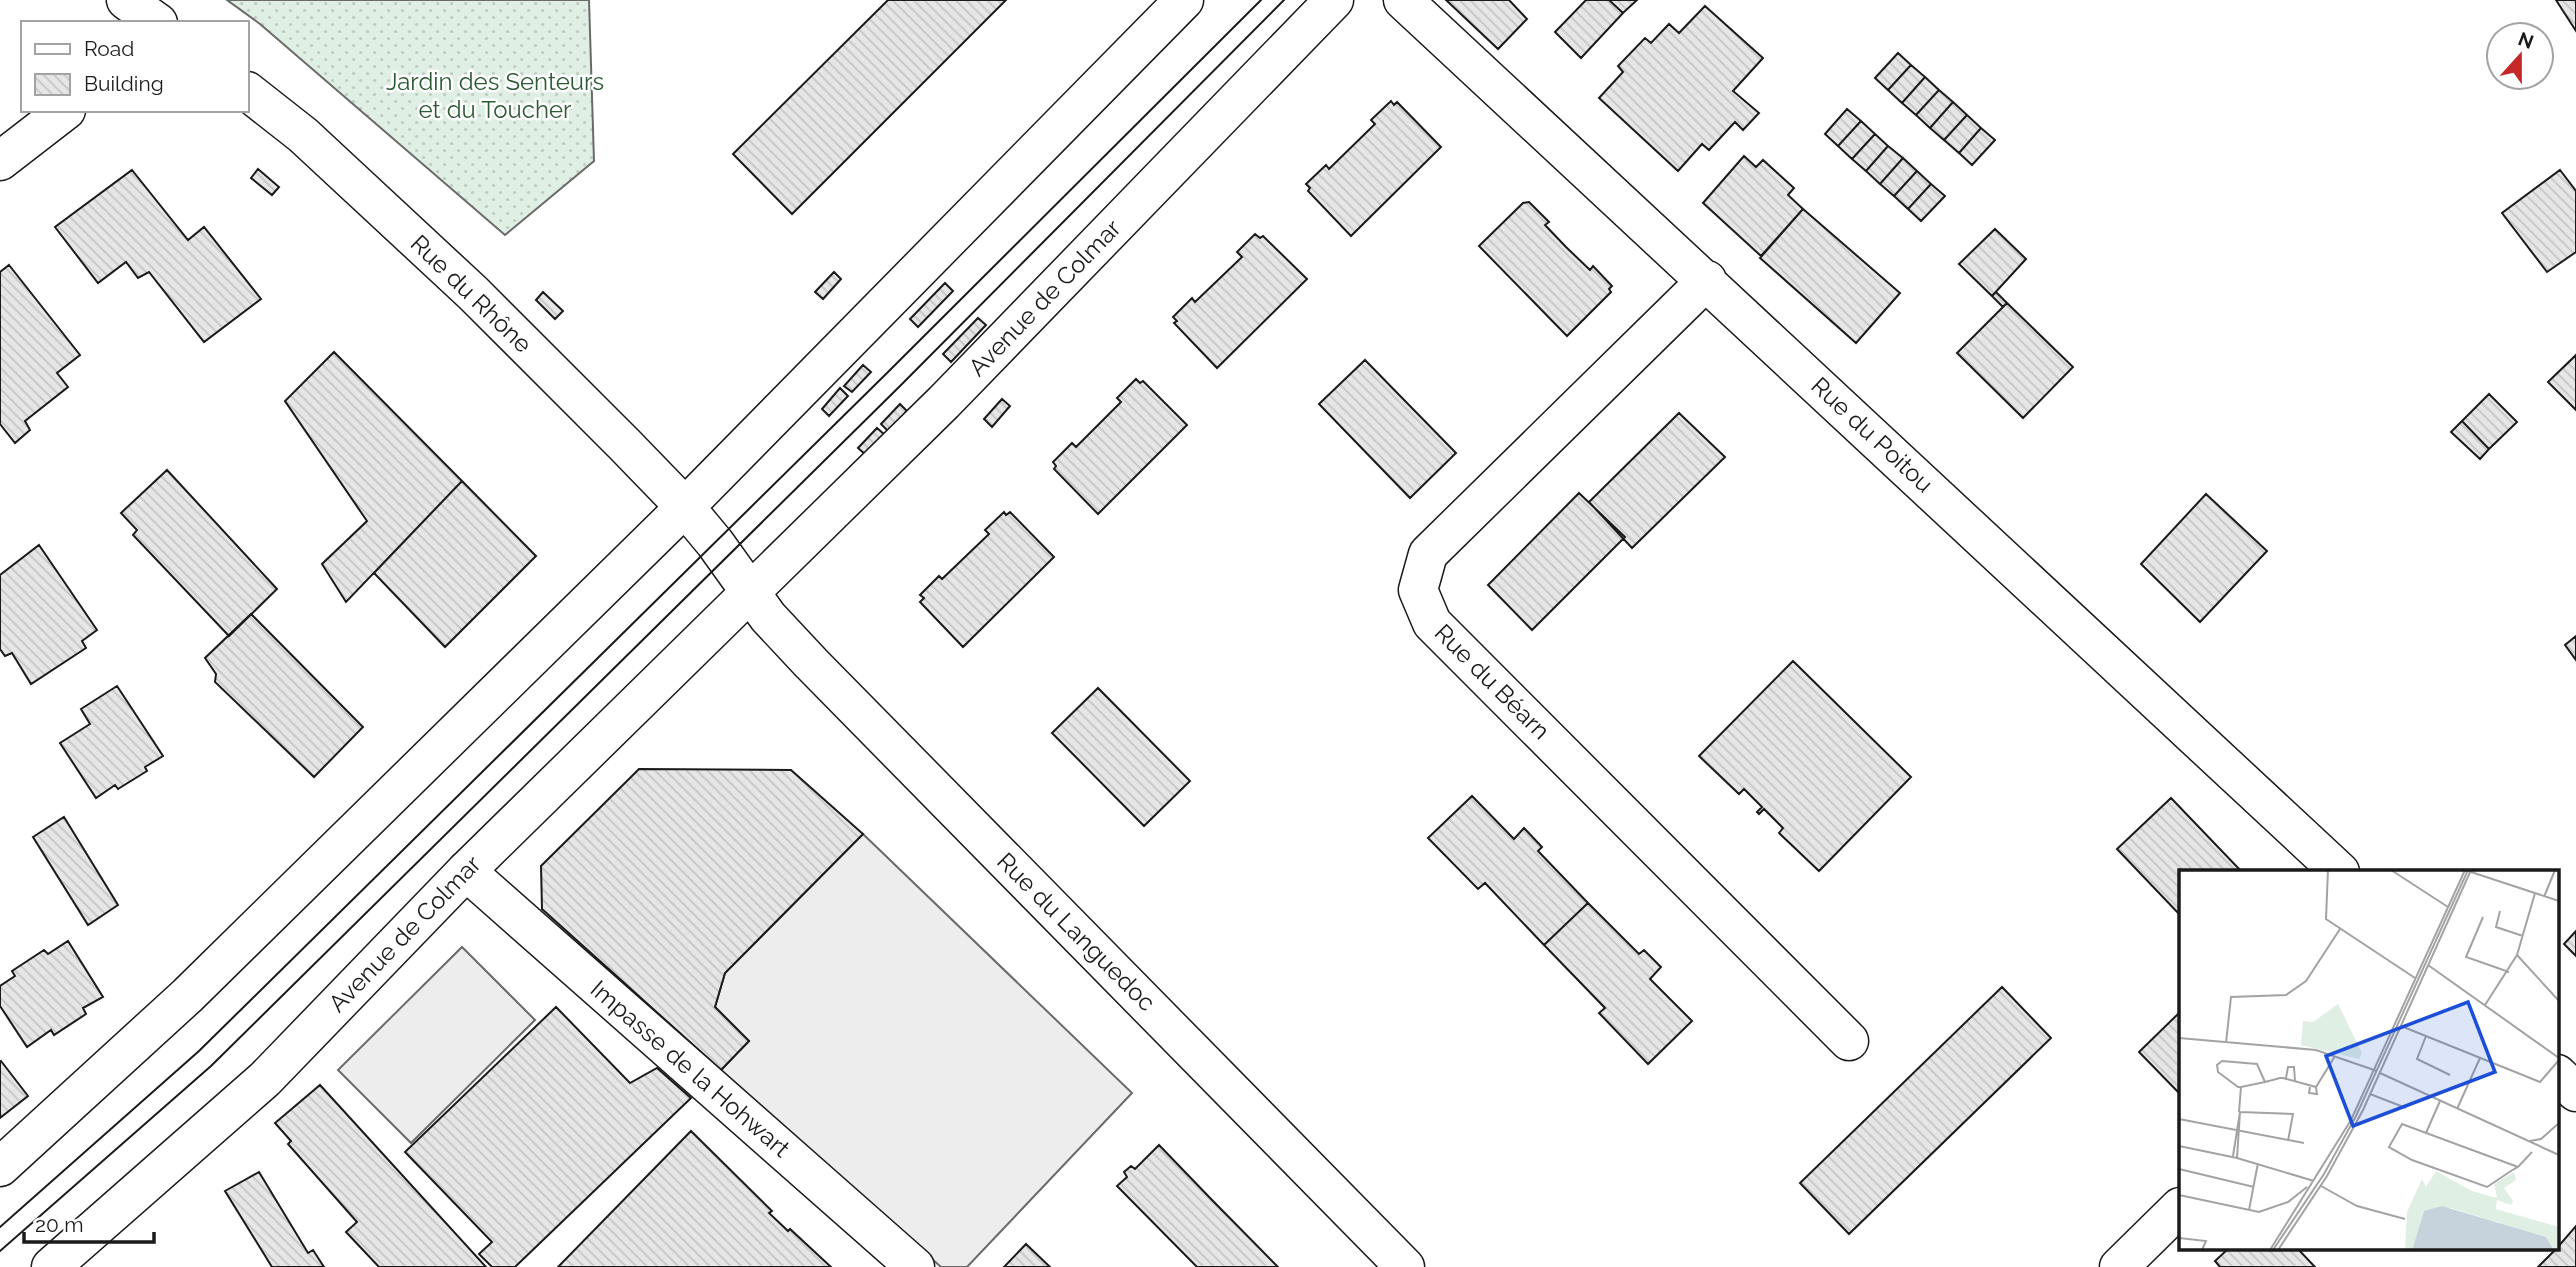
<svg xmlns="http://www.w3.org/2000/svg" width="2576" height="1267" viewBox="0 0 2576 1267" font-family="Raleway,sans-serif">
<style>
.grass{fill:url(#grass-dots);stroke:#6a6a6a;stroke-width:2}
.parking{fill:#ededed;stroke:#6a6a6a;stroke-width:2}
.building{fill:url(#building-back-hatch);stroke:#1a1a1a;stroke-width:2}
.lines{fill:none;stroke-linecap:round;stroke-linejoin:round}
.street-casing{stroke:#1a1a1a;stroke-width:41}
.secondary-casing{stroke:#1a1a1a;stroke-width:41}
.street{stroke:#fff;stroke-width:38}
.secondary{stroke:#fff;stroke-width:38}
.tram{stroke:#1a1a1a;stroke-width:2}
.labels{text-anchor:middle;stroke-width:5;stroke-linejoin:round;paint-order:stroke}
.park-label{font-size:24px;fill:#2b5a34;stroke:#fff}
.street-label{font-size:24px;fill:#1a1a1a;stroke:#fff}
.inset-road{fill:none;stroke:#a3a3a3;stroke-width:2}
.view{fill:#1d4ed8;fill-opacity:0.15;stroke:#1d4ed8;stroke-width:3.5}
.inset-edge{fill:none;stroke:#1a1a1a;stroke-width:3.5}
</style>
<defs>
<pattern id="grass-dots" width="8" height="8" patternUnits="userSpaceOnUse" patternTransform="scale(1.75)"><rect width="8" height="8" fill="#e0efe3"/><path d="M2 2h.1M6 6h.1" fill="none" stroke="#c0ccc2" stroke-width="1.8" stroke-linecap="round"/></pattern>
<pattern id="building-back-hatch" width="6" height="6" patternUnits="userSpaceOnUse" patternTransform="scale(1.75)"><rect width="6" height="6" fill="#e6e6e6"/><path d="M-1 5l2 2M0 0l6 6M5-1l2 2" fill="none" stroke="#c5c5c5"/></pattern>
</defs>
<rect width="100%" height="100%" fill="#fff"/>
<path class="grass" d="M 227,0 L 589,0 L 594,161 L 505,235 L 260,24 Z"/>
<path class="parking" d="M 863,834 L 1132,1093 L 967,1267 L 941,1267 L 721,1070 L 749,1041 L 715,1007 L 725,973 Z
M 462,947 L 535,1020 L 411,1143 L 338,1070 Z"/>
<path class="building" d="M 888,0 L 1006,0 L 792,214 L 733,154 Z
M 1446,0 L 1509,0 L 1527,19 L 1498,49 Z
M 1586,0 L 1609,0 L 1623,13 L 1581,58 L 1555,32 Z
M 1609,0 L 1637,0 L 1623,13 Z
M 2556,0 L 2576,0 L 2576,31 Z
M 1705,6 L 1763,58 L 1733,91 L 1759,113 L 1743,130 L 1735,122 L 1709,150 L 1702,144 L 1678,171 L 1599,98 L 1623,72 L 1618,66 L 1645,38 L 1651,43 L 1669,24 L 1679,33 Z
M 1898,53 L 1911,65 L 1888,90 L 1875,78 Z
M 1911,65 L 1925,77 L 1902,103 L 1888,90 Z
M 1925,77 L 1939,90 L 1916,115 L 1902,103 Z
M 1939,90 L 1953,102 L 1930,128 L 1916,115 Z
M 1391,101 L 1394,105 L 1397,102 L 1441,147 L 1351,236 L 1308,191 L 1310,188 L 1306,184 L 1326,165 L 1329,169 L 1375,124 L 1371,120 Z
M 1953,102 L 1967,115 L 1944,140 L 1930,128 Z
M 1847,109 L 1861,121 L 1838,146 L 1825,134 Z
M 1967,115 L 1981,128 L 1959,153 L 1944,140 Z
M 1861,121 L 1875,134 L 1852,159 L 1838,146 Z
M 1981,128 L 1995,140 L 1972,165 L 1959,153 Z
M 1875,134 L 1888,146 L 1866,171 L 1852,159 Z
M 1888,146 L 1903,158 L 1880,184 L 1866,171 Z
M 1744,156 L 1756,167 L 1763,160 L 1794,188 L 1788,195 L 1803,209 L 1761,256 L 1703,203 Z
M 1903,158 L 1917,171 L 1894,196 L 1880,184 Z
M 258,169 L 279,187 L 272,195 L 251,178 Z
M 132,170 L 188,240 L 204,227 L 261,299 L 204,342 L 149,272 L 138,278 L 126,262 L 98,283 L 55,227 Z
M 2560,170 L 2576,191 L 2576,252 L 2547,272 L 2502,213 Z
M 1917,171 L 1931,184 L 1908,209 L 1894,196 Z
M 1931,184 L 1945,196 L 1921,221 L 1908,209 Z
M 1529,202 L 1549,222 L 1545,225 L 1566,247 L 1590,270 L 1593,266 L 1612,286 L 1609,289 L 1611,292 L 1567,336 L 1479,246 L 1523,203 Z
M 1803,209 L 1900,293 L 1856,343 L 1760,258 Z
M 1995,229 L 2026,259 L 1992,296 L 1959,264 Z
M 1255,234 L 1260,238 L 1263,236 L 1307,279 L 1217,368 L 1174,323 L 1177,321 L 1173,317 L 1192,298 L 1195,302 L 1242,257 L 1237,252 Z
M 9,265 L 80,355 L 57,373 L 68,387 L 25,421 L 30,430 L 15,443 L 0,424 L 0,272 Z
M 834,272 L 841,279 L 823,299 L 815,292 Z
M 945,283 L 953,291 L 918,327 L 910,319 Z
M 543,292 L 563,311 L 555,319 L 536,300 Z
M 1996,292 L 2007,303 L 2003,307 L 1992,296 Z
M 2007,303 L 2073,367 L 2023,418 L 1957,353 Z
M 978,318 L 986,325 L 951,362 L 943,354 Z
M 334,352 L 462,481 L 346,602 L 322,564 L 367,521 L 285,401 Z
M 2576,355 L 2576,410 L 2548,382 Z
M 1365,360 L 1456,453 L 1410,498 L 1319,404 Z
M 863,365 L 871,372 L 852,392 L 844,386 Z
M 1136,379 L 1140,383 L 1143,381 L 1187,425 L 1098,514 L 1054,469 L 1056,466 L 1053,462 L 1072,443 L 1076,447 L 1121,402 L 1117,398 Z
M 840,388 L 848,396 L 829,416 L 822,409 Z
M 2489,394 L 2517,422 L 2489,449 L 2462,421 Z
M 1002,399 L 1010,406 L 992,427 L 984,419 Z
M 900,404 L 907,411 L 889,432 L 881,424 Z
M 1679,413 L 1725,457 L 1632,548 L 1589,502 Z
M 2462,421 L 2489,449 L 2480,459 L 2451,432 Z
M 877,428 L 885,435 L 866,455 L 858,448 Z
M 167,470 L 277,589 L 229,636 L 133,535 L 137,530 L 121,513 Z
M 462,481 L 536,556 L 445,647 L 374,573 Z
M 1579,493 L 1625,537 L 1532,630 L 1488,585 Z
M 2206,494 L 2267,551 L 2200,622 L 2141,564 Z
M 1004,512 L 1006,515 L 1010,512 L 1054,557 L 963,647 L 920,602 L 924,598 L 920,595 L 939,576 L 942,579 L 989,534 L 985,530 Z
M 39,545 L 97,630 L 82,641 L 86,648 L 31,684 L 12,653 L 5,656 L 0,649 L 0,575 Z
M 251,614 L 363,727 L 314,777 L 215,682 L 216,674 L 205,658 Z
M 2576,636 L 2576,660 L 2565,645 Z
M 1793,661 L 1911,777 L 1819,871 L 1779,833 L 1783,828 L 1764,809 L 1759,814 L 1757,812 L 1762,807 L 1744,789 L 1739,794 L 1699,756 Z
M 117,686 L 163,756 L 145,767 L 147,771 L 118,789 L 115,785 L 96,798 L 60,743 L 90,724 L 81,709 Z
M 1098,688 L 1190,781 L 1144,826 L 1052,733 Z
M 639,769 L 791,770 L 863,834 L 725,973 L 715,1007 L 749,1041 L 721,1070 L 542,909 L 541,866 Z
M 1472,796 L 1514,839 L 1524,828 L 1542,847 L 1538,851 L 1588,903 L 1544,945 L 1485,883 L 1478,889 L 1428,838 Z
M 2171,798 L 2242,872 L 2180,872 L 2180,915 L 2117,849 Z
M 64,817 L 118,905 L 88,925 L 33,837 Z
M 1588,903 L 1639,954 L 1644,950 L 1661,967 L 1650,979 L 1692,1021 L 1648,1064 L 1599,1013 L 1605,1008 L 1544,945 Z
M 2576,931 L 2576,956 L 2564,944 Z
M 68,941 L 103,997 L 83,1008 L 86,1014 L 54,1035 L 51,1030 L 27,1047 L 0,1006 L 0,986 L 15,976 L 12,971 L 44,950 L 48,954 Z
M 2002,987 L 2051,1038 L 1849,1234 L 1800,1183 Z
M 556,1007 L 630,1083 L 657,1068 L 691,1098 L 515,1267 L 492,1267 L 479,1254 L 492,1242 L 405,1152 Z
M 2180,1012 L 2180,1094 L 2139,1052 Z
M 1,1061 L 28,1096 L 0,1118 L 0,1062 Z
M 320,1085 L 486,1267 L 379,1267 L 346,1232 L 357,1222 L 288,1144 L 291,1141 L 275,1123 Z
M 691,1131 L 772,1211 L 769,1213 L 788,1231 L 790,1229 L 831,1267 L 558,1267 Z
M 1159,1145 L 1213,1201 L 1278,1267 L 1197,1267 L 1117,1186 L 1127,1177 L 1124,1172 L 1131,1166 L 1135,1169 Z
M 259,1172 L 308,1253 L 313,1250 L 324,1267 L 272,1267 L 225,1191 Z
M 2576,1226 L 2576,1267 L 2538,1267 L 2557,1248 Z
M 1026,1244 L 1050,1267 L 1004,1267 Z
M 2229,1248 L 2297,1248 L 2315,1267 L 2220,1267 L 2215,1261 Z"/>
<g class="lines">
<g class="street-casing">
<path id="street" d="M 1403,0 L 2340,872
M 0,161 L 66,110
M 1707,280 L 1428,554 L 1418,590 L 1432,623 L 1849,1041
M 466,871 L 915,1267
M 2557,1074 L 2576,1092
M 2119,1267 L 2180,1207"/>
</g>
<g class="secondary-casing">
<path id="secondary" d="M 126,0 L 158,23
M 247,91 L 303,135 L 473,293 L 625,445 L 685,507 L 715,543 L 768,617 L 811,663 L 1405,1267
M 0,1167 L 188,995 L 685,507 L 1184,0
M 51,1267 L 265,1079 L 466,871 L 944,402 L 1334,0"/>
</g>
<use href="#street" class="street"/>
<use href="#secondary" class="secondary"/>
<path class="tram" d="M 0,1227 L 199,1051 L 888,372 L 1261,0
M 0,1251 L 211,1066 L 900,386 L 1284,0"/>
</g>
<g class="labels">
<g class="park-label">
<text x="495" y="90">Jardin des Senteurs<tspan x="495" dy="28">et du Toucher</tspan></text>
</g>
<g class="street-label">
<text transform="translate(471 294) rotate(44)" y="8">Rue du Rhône</text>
<text transform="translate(1045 298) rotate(-46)" y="8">Avenue de Colmar</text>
<text transform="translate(1872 435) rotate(43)" y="8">Rue du Poitou</text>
<text transform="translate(1492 682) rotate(45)" y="8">Rue du Béarn</text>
<text transform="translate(1076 932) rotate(45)" y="8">Rue du Languedoc</text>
<text transform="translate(405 934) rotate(-46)" y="8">Avenue de Colmar</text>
<text transform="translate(690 1069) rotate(41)" y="8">Impasse de la Hohwart</text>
</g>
</g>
<g transform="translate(2179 870)">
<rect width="380" height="380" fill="#fff"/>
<path d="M 159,134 L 183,183 L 180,189 L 122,175 L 124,151 L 134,152 Z" fill="#e0efe3"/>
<path d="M 257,301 L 293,321 L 318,328 L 315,314 L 335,302 L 337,310 L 325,318 L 334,331 L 332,335 L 318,330 L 317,339 L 380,357 L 380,379 L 375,380 L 367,367 L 272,338 L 245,341 L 233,380 L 226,380 L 228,342 L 243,309 L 247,317 Z" fill="#e0efe3"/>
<path d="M 263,336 L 367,367 L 375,380 L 233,380 L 245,341 Z" fill="#c6d2dc"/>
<path class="inset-road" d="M 149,0 L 147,49 L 236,108M 212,0 L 269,37M 292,2 L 380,31M 365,27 L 376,0M 321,41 L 317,57 L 344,66M 304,47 L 287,87 L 330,102M 338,85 L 380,131M 249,95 L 380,188M 306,135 L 338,85 L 356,23M 222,156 L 361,212 L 380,190M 247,166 L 238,189 L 271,205M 0,168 L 137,180 L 198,201M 47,173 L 52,127 L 107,125 L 127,111 L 161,59M 201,203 L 380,285M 107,208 L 109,197 L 115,197 L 116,211M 86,212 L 78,194 L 43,191 L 38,195 L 39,202 L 59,217 L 62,217 L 86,212 L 101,208 L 104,208 L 137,217 L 156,186M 131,217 L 130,223 L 138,224 L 137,217M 191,224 L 227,238M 278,239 L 301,188M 60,242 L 62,217M 61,242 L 114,244 L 109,271M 0,249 L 125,273M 247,263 L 261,231M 351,271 L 362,269 L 380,253M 0,276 L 58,288 L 135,311M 54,286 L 61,242 L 58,288M 339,297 L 223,254 L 210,277 L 233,290 L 308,317 L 335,299 L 339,297 L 353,282M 0,299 L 75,317M 142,316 L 178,336 L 226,349M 0,325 L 80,342 L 109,332 L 128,317M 70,340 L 79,293M 0,368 L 27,371 L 23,380M 91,380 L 172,250 L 286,0M 94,380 L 145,304 L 177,246 L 289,0M 99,380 L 148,306 L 184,240 L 292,0"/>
<path class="view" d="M 289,132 L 316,202 L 174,256 L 147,186 Z"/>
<rect width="380" height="380" class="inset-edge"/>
</g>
<rect x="21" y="21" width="228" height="91" fill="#ffffff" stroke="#a3a3a3" stroke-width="2"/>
<rect x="35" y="44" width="35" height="10" fill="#ffffff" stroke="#a3a3a3" stroke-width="2"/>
<text x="84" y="56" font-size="21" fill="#1a1a1a">Road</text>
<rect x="35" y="74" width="35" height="21" fill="url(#building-back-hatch)" stroke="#a3a3a3" stroke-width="2"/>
<text x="84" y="91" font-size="21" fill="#1a1a1a">Building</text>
<g transform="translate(2520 56) rotate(21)"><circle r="33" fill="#ffffff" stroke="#a3a3a3" stroke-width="2"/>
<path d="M0-5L12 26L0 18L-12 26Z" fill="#c62828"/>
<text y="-10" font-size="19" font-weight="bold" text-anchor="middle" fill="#1a1a1a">N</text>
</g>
<path d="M24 1232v10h130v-10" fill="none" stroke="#1a1a1a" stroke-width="3.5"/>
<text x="35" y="1232" font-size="21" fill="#1a1a1a" stroke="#ffffff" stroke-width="5" paint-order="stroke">20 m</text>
</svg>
